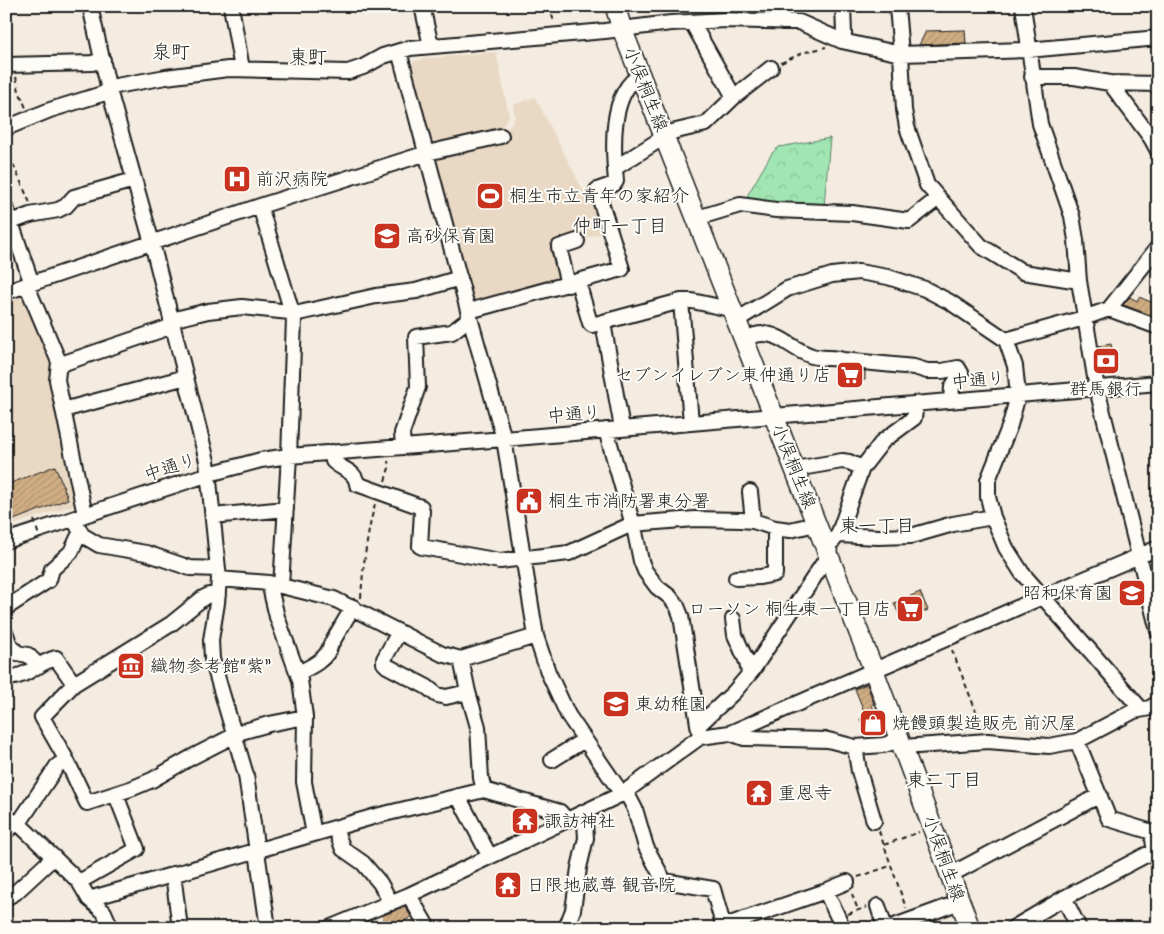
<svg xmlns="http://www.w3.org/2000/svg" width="1164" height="934" viewBox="0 0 1164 934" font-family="Mynerve,'Klee One',sans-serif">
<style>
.built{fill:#e9d9c4}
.park{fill:url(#park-crowns);stroke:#5e8067}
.building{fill:url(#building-hatch);stroke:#1c1c1c}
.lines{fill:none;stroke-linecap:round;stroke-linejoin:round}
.minor-casing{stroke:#1c1c1c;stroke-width:18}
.major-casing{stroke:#1c1c1c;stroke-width:22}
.path{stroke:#1c1c1c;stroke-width:2;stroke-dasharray:5 4;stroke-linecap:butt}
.minor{stroke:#fdfcf7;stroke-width:14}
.major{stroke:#fdfcf7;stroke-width:19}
.path-bridge{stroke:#1c1c1c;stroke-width:2;stroke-dasharray:5 4;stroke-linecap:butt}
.labels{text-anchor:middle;stroke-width:4;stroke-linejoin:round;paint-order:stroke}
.street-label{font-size:18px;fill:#1c1c1c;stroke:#fdfcf7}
.poi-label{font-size:18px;fill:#1c1c1c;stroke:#fdfcf7;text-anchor:start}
.neighbourhood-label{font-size:19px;fill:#1c1c1c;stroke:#fdfcf7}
</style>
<defs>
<pattern id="park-crowns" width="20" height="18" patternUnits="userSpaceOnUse" patternTransform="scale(1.25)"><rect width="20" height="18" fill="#a0e5b2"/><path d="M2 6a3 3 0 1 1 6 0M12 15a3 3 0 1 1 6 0" fill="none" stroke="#89c498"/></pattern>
<pattern id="building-hatch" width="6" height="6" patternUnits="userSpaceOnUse" patternTransform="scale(1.25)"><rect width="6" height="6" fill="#d0ae83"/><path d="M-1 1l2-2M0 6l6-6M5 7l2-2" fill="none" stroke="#b29571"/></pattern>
</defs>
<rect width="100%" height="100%" fill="#f4ece0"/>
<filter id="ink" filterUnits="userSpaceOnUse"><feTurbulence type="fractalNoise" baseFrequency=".02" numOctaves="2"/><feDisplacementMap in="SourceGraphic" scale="10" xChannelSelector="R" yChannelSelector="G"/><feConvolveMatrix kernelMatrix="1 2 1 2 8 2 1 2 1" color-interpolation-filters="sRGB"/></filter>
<g filter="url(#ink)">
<path class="built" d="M 496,52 L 509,116 L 501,129 L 432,145 L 411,66 L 413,62 L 422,59 Z
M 535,97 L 584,192 L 592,189 L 606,232 L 558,245 L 563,276 L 477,301 L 473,299 L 436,162 L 439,159 L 499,143 L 515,117 L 513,105 Z
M 20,294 L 24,303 L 28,301 L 54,364 L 81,503 L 6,527 L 6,298 Z"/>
<path class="park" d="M 830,138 L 824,206 L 750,201 L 747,196 L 772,153 L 779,147 Z"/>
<path class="building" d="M 965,30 L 966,43 L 919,45 L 926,31 Z
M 1130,297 L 1137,301 L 1139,297 L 1158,305 L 1158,311 L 1155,317 L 1123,305 Z
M 1111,344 L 1116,369 L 1103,371 L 1099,346 Z
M 838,368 L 865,371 L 865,380 L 839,383 Z
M 55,466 L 68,499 L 11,521 L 6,509 L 6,485 Z
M 920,592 L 928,610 L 902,621 L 894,603 Z
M 867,684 L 874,704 L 872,705 L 881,728 L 867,735 L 860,719 L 866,716 L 855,689 Z
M 405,906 L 411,917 L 392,928 L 388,922 L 385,923 L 382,916 Z"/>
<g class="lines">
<g class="minor-casing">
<path id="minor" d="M 90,6 L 109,90 L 152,243 L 207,461 L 219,579 L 217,603 L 211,640 L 212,659 L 246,775 L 268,928
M 231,6 L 242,69
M 422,6 L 431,46
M 781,6 L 782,22
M 897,6 L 901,54 L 904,110 L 907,127 L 927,185 L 981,246 L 1023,272 L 1079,281
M 1023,6 L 1040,124 L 1072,216 L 1076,240 L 1079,281 L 1097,389 L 1158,631
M 693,22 L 695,28 L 734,97
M 842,41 L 844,34 L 843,6
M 399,51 L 470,318 L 504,439 L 536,636 L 548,672 L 568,715 L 622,794
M 6,65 L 92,63 L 103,60
M 1032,77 L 1074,77 L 1110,83 L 1158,84
M 1110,83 L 1151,138 L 1158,151
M 6,128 L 50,110 L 102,94 L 116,86 L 166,77 L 228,69 L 348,72 L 363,67 L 383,56 L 410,48 L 605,31 L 671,23 L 725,20 L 799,22 L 842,41 L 901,54 L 1028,50 L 1158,38
M 615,168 L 672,132 L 706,124 L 734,97 L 771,68
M 260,206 L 294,319 L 289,456 L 281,586
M 6,208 L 32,284
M 697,218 L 740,205 L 776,210 L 852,213 L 909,221 L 937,199
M 11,222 L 30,215 L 58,210 L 66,206 L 74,197 L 134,180
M 578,282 L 590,323 L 592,325 L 681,301 L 692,301 L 725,308 L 731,307
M 568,285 L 559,247 L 577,241
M 27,286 L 59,362 L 57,380 L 85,515
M 6,292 L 260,206 L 427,153 L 501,136
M 681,301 L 691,423
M 1109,309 L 1158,327
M 469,311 L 622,269 L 597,190 L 614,184 L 616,181 C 613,150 609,92 641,75
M 171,320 L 208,311 L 242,307 L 299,313 L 376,296 L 416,291 L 460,278
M 737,320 L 787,289 L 832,275 L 859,272 L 888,277 L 925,289 L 950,302 L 1006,340 L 1015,366 L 1018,395 L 1010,425 L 988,480 L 988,497 L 993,517 L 1006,548 L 1022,573 L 1141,709
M 603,323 L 622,428
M 744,339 C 776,324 785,347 812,356 C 822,359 833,357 843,360 L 914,367 L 927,371 L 942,371 L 958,368 L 961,373 L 952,387 L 951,401
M 1006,340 L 1084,318 L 1109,309 L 1158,247
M 59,362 L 64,363 L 173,326
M 63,410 L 186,377
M 606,430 L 635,532 L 641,561 L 645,571 L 657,587 L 670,597 L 677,606 L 681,616 L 700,737
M 403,447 L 402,433 L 418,387 L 416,337 L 452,332 L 470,318
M 332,452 L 333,461 C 342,470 355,470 357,484 L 421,507 L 422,511 L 420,546 L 422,547 L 500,561 L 569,553 L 632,524 L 695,519 L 741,520 L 753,521 L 775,528 L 790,530 L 816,524
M 795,469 L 842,461 L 849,462 L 862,468
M 750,492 L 753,521
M 213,516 L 286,509
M 74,519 L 82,535 L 99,545 L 146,553 L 190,568 L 218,569
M 838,535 L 878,537 L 911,536 L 953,524 L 993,517
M 6,541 L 209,474 L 261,460 L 289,456 L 504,439 L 1158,383
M 825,544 L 833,541 L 838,535 L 862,468 L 883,441 L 914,418 L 916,405
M 736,578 L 760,577 L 775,574 L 775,528
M 219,579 L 269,583 L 334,599 L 442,654 L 461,659 L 536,636
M 269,583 L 277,617 L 300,680 L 305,717 L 304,782 L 314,834
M 218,595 L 209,595 L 203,598 L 171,624 L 74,684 L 42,717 L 66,759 L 87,803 L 133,788 L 152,780 L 192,757 L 241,732 L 269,724 L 305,717
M 6,608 L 49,580 L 52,569 L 71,552 L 80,533
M 733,619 L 735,635 L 747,662 L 749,673
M 399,632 L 384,659 L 384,663 L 387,666 L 427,687 L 437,695 L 446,697 L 468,692
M 6,634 L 9,643 L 17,653 L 28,655 L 39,666
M 461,659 L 468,692 L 478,727 L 481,778 L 484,790
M 298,673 C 311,667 328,659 331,644 L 353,607
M 6,678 C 29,677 36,663 56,658 L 74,684
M 699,725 L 734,692 L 752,671 L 824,562 L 830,558
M 730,733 L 744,738 L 828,740 L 855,747 L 884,745 L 900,740
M 1077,741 L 1109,819 L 1152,832 L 1155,853
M 855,747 L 859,771 L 874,821
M 903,747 L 988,741 L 1049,746 L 1077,741 L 1134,711 L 1150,708 L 1158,703
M 552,760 L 584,740
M 626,792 L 635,809 L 646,847 L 664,881 L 713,889 L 724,928
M 458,796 L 490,857
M 6,817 L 21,826 L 69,872 L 79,882 L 89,899 L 104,912 L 111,928
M 335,828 L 343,849 L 363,863 L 380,883 L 391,903
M 6,831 L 21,820 L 57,766 L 66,759
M 173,874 L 180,928
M 950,875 L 1100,795
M 79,882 L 137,849 L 116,795
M 825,892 L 830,889 L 847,882
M 409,895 L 428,928
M 6,898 L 15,893 L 54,857
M 1064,898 L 1079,928
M 89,899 L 376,816 L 484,790 L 560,812 L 567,820
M 878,906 L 885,928
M 724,926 L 823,892 L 827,894 L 843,928
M 329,928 L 409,895 L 622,794 L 700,737 L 730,733 L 1042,597 L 1158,548
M 566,928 L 573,910 L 579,868 L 586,838 L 585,823 L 581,814
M 889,928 L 960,902
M 1013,928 L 1064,898 L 1146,855 L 1158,853"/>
</g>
<g class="major-casing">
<path id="major" d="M 615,6 L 622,29 L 874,671 L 970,928"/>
</g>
<path class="path" d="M 550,6 L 554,23
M 781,63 L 802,53 L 826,47
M 16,77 L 19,91 L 26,108
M 6,148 L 30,203
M 385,481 L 389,468 L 388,461
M 361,598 C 363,566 367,534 375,504
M 952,650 L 983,729
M 879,831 L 906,908
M 884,845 L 919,832
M 858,877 L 890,866
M 852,894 L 858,910
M 848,914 L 867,907"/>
<use href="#minor" class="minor"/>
<use href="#major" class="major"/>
<path class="path-bridge" d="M 34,520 L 40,539"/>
</g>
</g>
<defs>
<g id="hospital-square" transform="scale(1.4375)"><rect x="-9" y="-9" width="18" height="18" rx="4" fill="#c8321e" stroke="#fdfcf7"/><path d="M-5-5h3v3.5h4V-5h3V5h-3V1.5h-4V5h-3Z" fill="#fff"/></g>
<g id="stadium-square" transform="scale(1.4375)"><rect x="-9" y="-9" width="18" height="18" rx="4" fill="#c8321e" stroke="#fdfcf7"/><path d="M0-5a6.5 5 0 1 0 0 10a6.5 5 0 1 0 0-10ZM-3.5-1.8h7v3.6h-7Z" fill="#fff"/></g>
<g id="school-square" transform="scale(1.4375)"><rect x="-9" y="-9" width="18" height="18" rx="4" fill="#c8321e" stroke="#fdfcf7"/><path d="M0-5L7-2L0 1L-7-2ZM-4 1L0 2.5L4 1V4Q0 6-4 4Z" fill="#fff"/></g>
<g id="bank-square" transform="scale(1.4375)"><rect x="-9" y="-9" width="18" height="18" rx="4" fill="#c8321e" stroke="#fdfcf7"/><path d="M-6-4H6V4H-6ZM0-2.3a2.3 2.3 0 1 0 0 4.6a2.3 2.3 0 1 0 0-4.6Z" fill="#fff"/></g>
<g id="supermarket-square" transform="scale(1.4375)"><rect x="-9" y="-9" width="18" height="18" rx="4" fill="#c8321e" stroke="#fdfcf7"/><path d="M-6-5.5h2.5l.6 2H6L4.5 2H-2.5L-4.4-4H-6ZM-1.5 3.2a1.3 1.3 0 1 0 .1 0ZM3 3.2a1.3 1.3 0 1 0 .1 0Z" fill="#fff"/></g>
<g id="civic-square" transform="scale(1.4375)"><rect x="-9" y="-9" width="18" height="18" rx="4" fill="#c8321e" stroke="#fdfcf7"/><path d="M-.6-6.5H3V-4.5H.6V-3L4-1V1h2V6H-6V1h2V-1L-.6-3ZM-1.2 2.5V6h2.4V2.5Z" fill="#fff"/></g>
<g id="museum-square" transform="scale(1.4375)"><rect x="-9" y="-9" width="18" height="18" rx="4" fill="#c8321e" stroke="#fdfcf7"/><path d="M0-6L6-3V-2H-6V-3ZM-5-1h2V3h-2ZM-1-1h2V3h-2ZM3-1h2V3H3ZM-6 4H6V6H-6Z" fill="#fff"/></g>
<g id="shop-square" transform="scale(1.4375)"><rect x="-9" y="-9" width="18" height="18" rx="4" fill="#c8321e" stroke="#fdfcf7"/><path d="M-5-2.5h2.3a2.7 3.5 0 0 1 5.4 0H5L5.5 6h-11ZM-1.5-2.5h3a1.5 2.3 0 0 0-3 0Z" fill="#fff"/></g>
<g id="temple-square" transform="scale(1.4375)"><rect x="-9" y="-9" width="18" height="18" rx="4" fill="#c8321e" stroke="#fdfcf7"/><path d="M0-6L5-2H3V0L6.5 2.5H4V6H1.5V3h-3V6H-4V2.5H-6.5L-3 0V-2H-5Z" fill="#fff"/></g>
</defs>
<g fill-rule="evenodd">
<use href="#hospital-square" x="237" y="179"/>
<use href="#stadium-square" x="490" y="196"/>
<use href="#school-square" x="387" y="236"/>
<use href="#bank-square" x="1106" y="361"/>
<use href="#supermarket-square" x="850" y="375"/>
<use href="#civic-square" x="529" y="501"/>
<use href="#school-square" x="1132" y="593"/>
<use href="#supermarket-square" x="910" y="609"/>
<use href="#museum-square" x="131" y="666"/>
<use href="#school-square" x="616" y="704"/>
<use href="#shop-square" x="873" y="723"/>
<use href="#temple-square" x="759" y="793"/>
<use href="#temple-square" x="525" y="821"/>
<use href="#temple-square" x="508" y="885"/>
</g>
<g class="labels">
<g class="street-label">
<text transform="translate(646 89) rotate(68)" y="6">小俣桐生線</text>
<text transform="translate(978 380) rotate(-5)" y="6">中通り</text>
<text transform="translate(574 414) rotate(-5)" y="6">中通り</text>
<text transform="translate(794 466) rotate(68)" y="6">小俣桐生線</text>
<text transform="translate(170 467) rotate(-18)" y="6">中通り</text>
<text transform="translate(944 858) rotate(70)" y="6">小俣桐生線</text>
</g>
<g class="poi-label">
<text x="256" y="185">前沢病院</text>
<text x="509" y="202">桐生市立青年の家紹介</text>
<text x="406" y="242">高砂保育園</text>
<text x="831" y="381" text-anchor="end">セブンイレブン東仲通り店</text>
<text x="1106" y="395" text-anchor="middle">群馬銀行</text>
<text x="548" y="507">桐生市消防署東分署</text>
<text x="1113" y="599" text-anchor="end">昭和保育園</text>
<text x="891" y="615" text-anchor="end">ローソン 桐生東一丁目店</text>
<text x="150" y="672">織物参考館“紫”</text>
<text x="635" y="710">東幼稚園</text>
<text x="892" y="729">焼饅頭製造販売 前沢屋</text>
<text x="778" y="799">重恩寺</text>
<text x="544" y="827">諏訪神社</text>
<text x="527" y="891">日限地蔵尊 観音院</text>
</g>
<g class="neighbourhood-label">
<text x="171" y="58">泉町</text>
<text x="308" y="63">東町</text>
<text x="620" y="232">仲町一丁目</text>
<text x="877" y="532">東一丁目</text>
<text x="944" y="786">東二丁目</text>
</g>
</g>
<rect width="1164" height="934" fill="none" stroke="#fdfcf7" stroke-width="25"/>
<rect x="12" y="12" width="1139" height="909" fill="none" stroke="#1c1c1c" stroke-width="2" filter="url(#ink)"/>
</svg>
